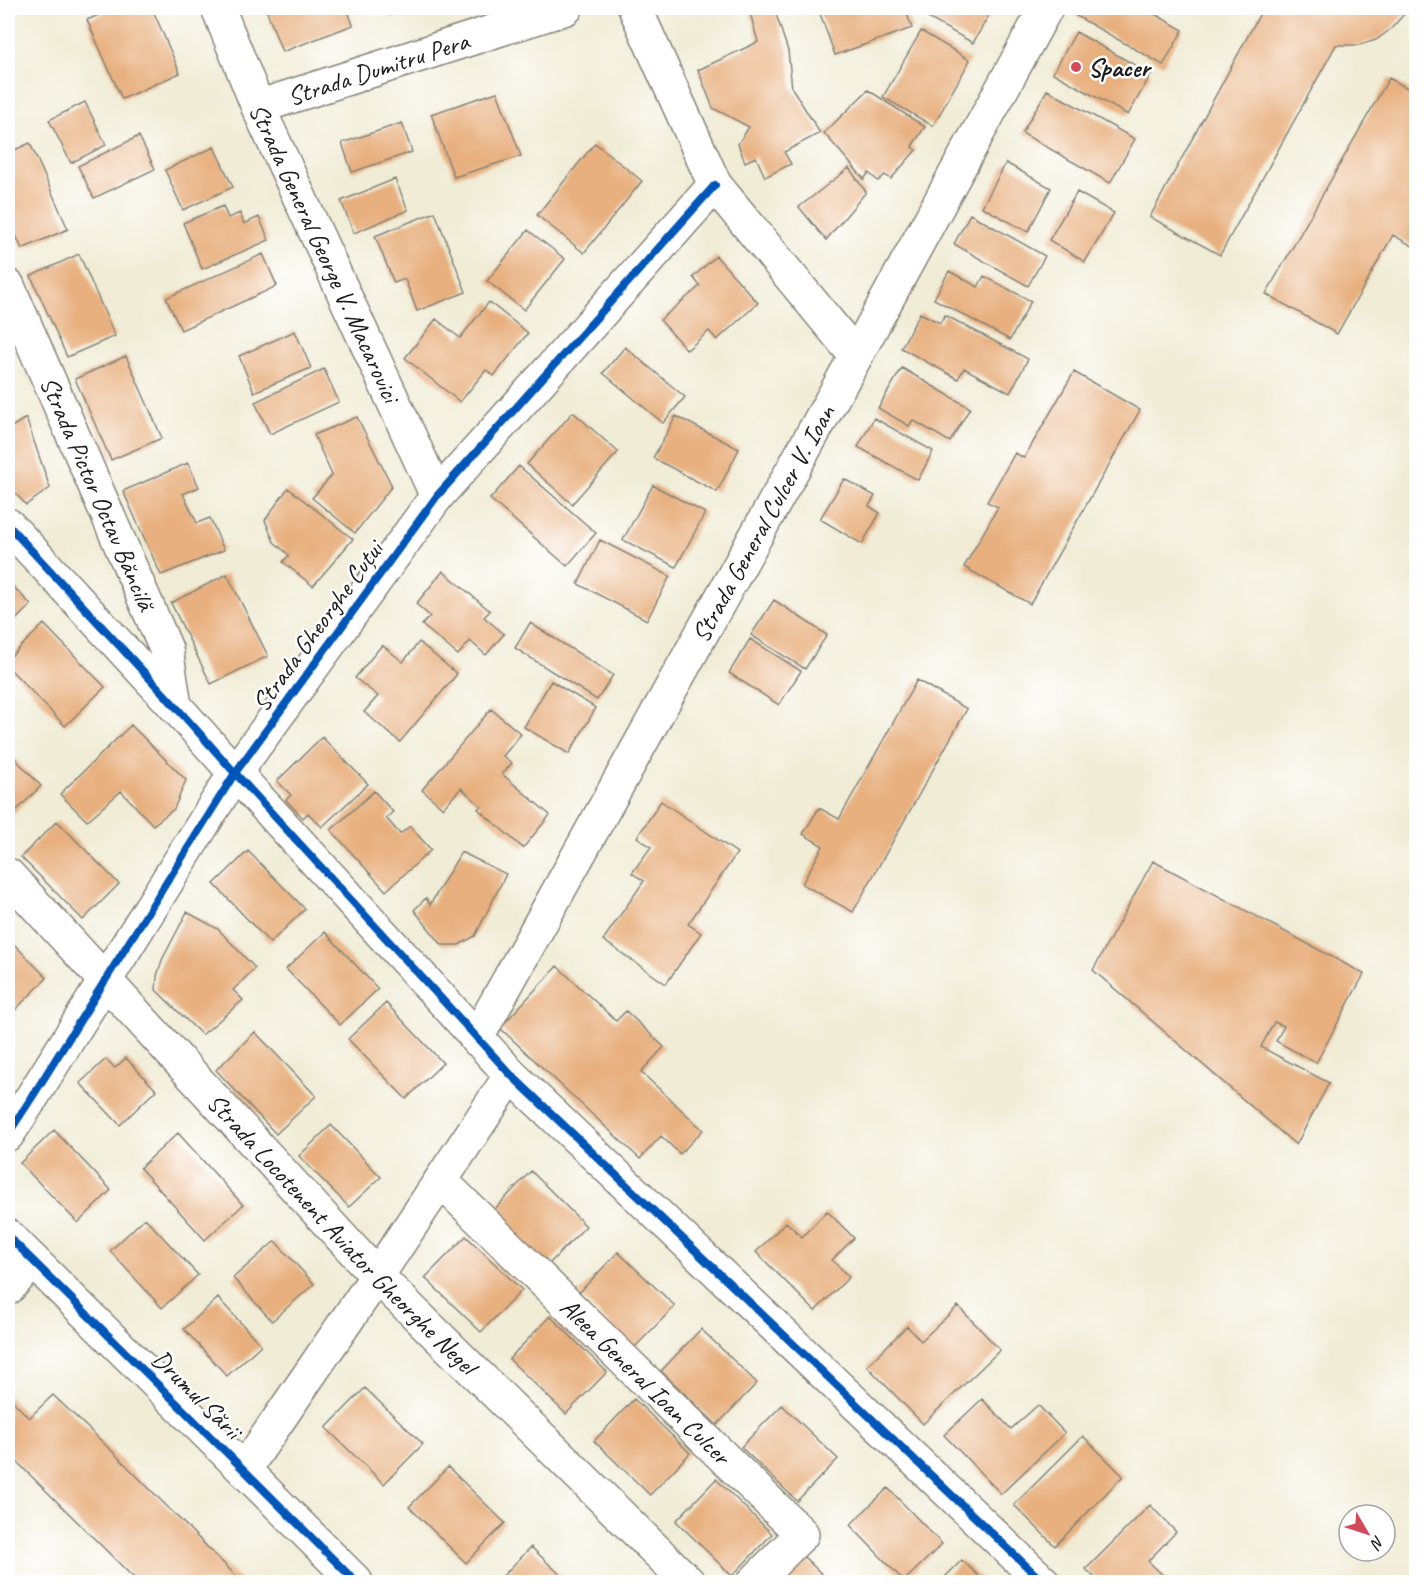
<svg xmlns="http://www.w3.org/2000/svg" width="1424" height="1590" viewBox="0 0 1424 1590" font-family="Caveat,sans-serif">
<style>
.building{fill:#e8b07f}
.lines{fill:none;stroke-linecap:round;stroke-linejoin:round}
.minor-casing{stroke:#868479;stroke-width:36}
.major-casing{stroke:#868479;stroke-width:36}
.minor{stroke:#fff;stroke-width:33}
.major{stroke:#fff;stroke-width:33}
.cycleway-casing{stroke:#fff;stroke-width:11}
.cycleway{stroke:#0057b8;stroke-width:8}
.poi-dot{fill:#d1495b;stroke:#fff;stroke-width:2}
.labels{text-anchor:middle;stroke-width:5;stroke-linejoin:round;paint-order:stroke}
.poi-label{font-size:26px;font-weight:bold;fill:#1c1c1c;stroke:#fff;text-anchor:start}
.street-label{font-size:26px;fill:#1c1c1c;stroke:#fff}
</style>
<rect width="100%" height="100%" fill="#fff"/>
<filter id="ink" filterUnits="userSpaceOnUse"><feTurbulence type="fractalNoise" baseFrequency=".0167" numOctaves="2"/><feDisplacementMap in="SourceGraphic" scale="12" xChannelSelector="R" yChannelSelector="G"/><feConvolveMatrix kernelMatrix="1 2 1 2 8 2 1 2 1" color-interpolation-filters="sRGB"/></filter>
<filter id="wash" filterUnits="userSpaceOnUse"><feTurbulence type="fractalNoise" baseFrequency=".008" numOctaves="4" result="noise"/><feDisplacementMap in="SourceGraphic" scale="24" xChannelSelector="R" yChannelSelector="G"/><feGaussianBlur stdDeviation="1.35" result="paint"/><feColorMatrix in="noise" values="0 0 0 0 0 0 0 0 0 0 0 0 0 0 0 0 0 1.4 0 .05"/><feComposite in="paint" operator="in"/></filter>
<g filter="url(#wash)">
<rect width="100%" height="100%" fill="#f0ecd6"/>
<g id="blocks">
<path class="building" d="M 115,8 L 152,8 L 180,73 L 122,99 L 87,20 Z
M 270,8 L 347,8 L 353,25 L 282,52 L 266,9 Z
M 387,8 L 414,8 L 389,15 Z
M 754,8 L 774,8 L 788,51 L 792,88 L 820,133 L 784,152 L 791,164 L 765,177 L 756,157 L 745,162 L 738,144 L 749,127 L 713,108 L 698,70 L 758,42 L 749,9 Z
M 818,8 L 905,8 L 912,28 L 835,55 Z
M 934,8 L 993,8 L 973,43 L 928,18 Z
M 1074,8 L 1144,8 L 1183,30 L 1163,65 L 1071,13 Z
M 1263,8 L 1406,8 L 1404,14 L 1391,29 L 1376,40 L 1359,45 L 1336,45 L 1220,255 L 1150,217 Z
M 921,31 L 970,60 L 933,126 L 883,97 Z
M 1076,32 L 1151,74 L 1128,115 L 1053,73 Z
M 1389,78 L 1416,93 L 1416,248 L 1393,235 L 1337,334 L 1266,294 Z
M 868,90 L 925,127 L 912,146 L 916,150 L 891,179 L 885,175 L 878,181 L 869,173 L 864,179 L 824,133 Z
M 1047,90 L 1135,139 L 1110,183 L 1022,133 Z
M 497,92 L 521,156 L 454,177 L 431,114 Z
M 85,102 L 106,145 L 71,163 L 49,120 Z
M 8,103 L 16,123 L 8,127 Z
M 402,123 L 412,152 L 352,172 L 342,143 Z
M 139,136 L 155,169 L 94,198 L 78,166 Z
M 30,143 L 68,229 L 22,249 L 8,217 L 8,153 Z
M 595,143 L 642,181 L 584,253 L 537,215 Z
M 214,147 L 233,187 L 183,210 L 165,170 Z
M 1006,163 L 1051,188 L 1028,232 L 982,207 Z
M 849,168 L 866,192 L 826,240 L 799,207 Z
M 395,179 L 408,210 L 354,233 L 341,201 Z
M 1077,192 L 1114,213 L 1085,262 L 1049,240 Z
M 223,206 L 228,218 L 240,213 L 244,224 L 259,217 L 269,240 L 202,269 L 183,223 Z
M 435,212 L 466,292 L 417,311 L 405,279 L 394,283 L 375,236 Z
M 970,214 L 1045,256 L 1028,286 L 954,244 Z
M 528,230 L 565,259 L 524,310 L 487,281 Z
M 79,254 L 115,336 L 67,357 L 31,276 Z
M 263,254 L 277,286 L 181,330 L 166,298 Z
M 716,256 L 758,303 L 717,340 L 709,331 L 687,350 L 660,320 L 700,286 L 693,277 Z
M 949,271 L 978,287 L 984,276 L 1031,301 L 1010,340 L 934,299 Z
M 489,302 L 528,333 L 494,376 L 486,370 L 460,402 L 405,358 L 436,319 L 460,338 Z
M 920,313 L 940,323 L 945,315 L 1028,359 L 1010,393 L 964,368 L 958,379 L 901,348 Z
M 295,331 L 311,368 L 254,392 L 239,356 Z
M 625,347 L 685,397 L 663,423 L 603,373 Z
M 126,356 L 162,438 L 111,460 L 75,379 Z
M 902,368 L 970,408 L 950,442 L 913,420 L 909,426 L 878,408 Z
M 324,369 L 339,402 L 270,434 L 255,402 Z
M 1074,372 L 1140,410 L 1030,604 L 964,567 L 998,507 L 987,502 L 1015,453 L 1024,458 Z
M 573,412 L 618,452 L 572,504 L 527,464 Z
M 676,416 L 739,449 L 717,492 L 653,458 Z
M 357,417 L 392,486 L 355,533 L 312,498 L 332,475 L 314,435 Z
M 26,418 L 50,488 L 26,505 L 8,485 L 8,429 Z
M 874,418 L 933,451 L 918,480 L 858,447 Z
M 188,463 L 199,487 L 183,494 L 197,523 L 210,518 L 224,550 L 161,575 L 123,491 Z
M 519,466 L 596,533 L 567,566 L 490,499 Z
M 844,479 L 875,496 L 869,506 L 880,513 L 862,544 L 820,519 Z
M 653,485 L 705,513 L 676,567 L 623,540 Z
M 288,488 L 353,539 L 313,586 L 283,562 L 289,555 L 274,542 L 265,520 Z
M 600,540 L 670,576 L 647,620 L 578,584 Z
M 443,571 L 490,611 L 484,617 L 504,634 L 486,655 L 470,641 L 458,655 L 422,625 L 430,616 L 416,604 Z
M 227,574 L 268,656 L 211,684 L 171,603 Z
M 8,581 L 31,605 L 8,627 Z
M 774,600 L 827,635 L 805,669 L 751,635 Z
M 530,623 L 613,675 L 597,700 L 515,648 Z
M 44,624 L 105,687 L 65,726 L 8,667 L 8,659 Z
M 750,639 L 801,671 L 779,705 L 729,673 Z
M 419,642 L 457,674 L 400,742 L 364,712 L 378,696 L 355,678 L 382,645 L 403,662 Z
M 917,680 L 967,709 L 853,912 L 802,884 L 823,846 L 803,834 L 819,808 L 839,819 Z
M 551,681 L 596,708 L 569,754 L 524,727 Z
M 491,709 L 521,734 L 503,756 L 512,763 L 502,774 L 550,815 L 523,848 L 478,809 L 481,806 L 461,788 L 443,808 L 422,790 Z
M 131,725 L 186,780 L 174,809 L 153,825 L 121,791 L 87,821 L 60,794 Z
M 322,737 L 368,784 L 322,827 L 308,813 L 303,818 L 286,800 L 291,795 L 277,781 Z
M 8,751 L 41,786 L 8,819 Z
M 374,791 L 393,812 L 386,818 L 400,834 L 410,826 L 431,850 L 386,891 L 331,830 Z
M 661,801 L 737,853 L 688,924 L 701,933 L 666,984 L 603,940 L 644,881 L 632,873 L 651,847 L 637,837 Z
M 57,821 L 119,884 L 83,920 L 21,857 Z
M 248,851 L 305,909 L 270,943 L 214,884 Z
M 461,852 L 506,874 L 475,936 L 459,945 L 442,945 L 414,910 L 426,898 L 430,905 Z
M 1153,861 L 1364,974 L 1316,1063 L 1276,1041 L 1284,1026 L 1274,1022 L 1261,1047 L 1329,1083 L 1296,1145 L 1093,970 Z
M 187,912 L 218,929 L 255,968 L 233,990 L 243,1000 L 202,1035 L 156,990 L 157,976 L 162,960 Z
M 325,932 L 378,989 L 340,1025 L 286,969 Z
M 8,938 L 47,978 L 8,1017 Z
M 557,966 L 616,1021 L 626,1011 L 664,1047 L 641,1072 L 703,1130 L 680,1154 L 661,1136 L 640,1159 L 500,1028 Z
M 386,1003 L 443,1063 L 406,1099 L 348,1039 Z
M 255,1032 L 316,1096 L 276,1134 L 216,1070 Z
M 126,1058 L 156,1090 L 120,1125 L 80,1083 L 106,1059 L 115,1068 Z
M 331,1125 L 381,1177 L 349,1207 L 299,1156 Z
M 54,1130 L 111,1190 L 78,1223 L 20,1163 Z
M 178,1133 L 243,1205 L 205,1240 L 140,1168 Z
M 531,1171 L 586,1226 L 546,1267 L 491,1213 Z
M 827,1211 L 854,1238 L 832,1260 L 849,1277 L 815,1311 L 756,1252 L 786,1222 L 802,1237 Z
M 145,1218 L 198,1275 L 162,1308 L 110,1251 Z
M 466,1236 L 522,1290 L 481,1332 L 425,1278 Z
M 275,1241 L 314,1284 L 272,1321 L 233,1278 Z
M 618,1252 L 675,1306 L 634,1348 L 578,1294 Z
M 218,1298 L 261,1345 L 227,1376 L 184,1329 Z
M 958,1306 L 1000,1350 L 923,1424 L 867,1366 L 907,1326 L 921,1341 Z
M 550,1316 L 607,1372 L 566,1414 L 509,1359 Z
M 701,1329 L 757,1383 L 717,1425 L 661,1371 Z
M 365,1388 L 423,1444 L 384,1484 L 326,1428 Z
M 53,1395 L 112,1451 L 242,1582 L 138,1582 L 8,1453 L 8,1396 L 29,1418 Z
M 634,1399 L 690,1453 L 650,1495 L 594,1441 Z
M 982,1399 L 1011,1429 L 1038,1405 L 1065,1433 L 1001,1494 L 944,1435 Z
M 782,1405 L 838,1459 L 797,1501 L 741,1447 Z
M 1083,1436 L 1123,1476 L 1055,1546 L 1014,1505 Z
M 448,1467 L 505,1523 L 466,1563 L 409,1507 Z
M 716,1479 L 772,1534 L 732,1576 L 676,1521 Z
M 888,1488 L 942,1544 L 904,1581 L 850,1525 Z
M 1150,1505 L 1176,1532 L 1148,1561 L 1170,1582 L 1099,1582 L 1086,1569 Z
M 531,1547 L 568,1582 L 497,1582 Z
M 803,1556 L 830,1582 L 777,1582 Z
M 962,1560 L 985,1582 L 940,1582 Z"/>
</g>
</g>
<g filter="url(#ink)">
<use href="#blocks" fill-opacity="0" stroke="#868479" stroke-width="1.5"/>
<g class="lines">
<g class="minor-casing">
<g id="minor">
<path id="s1" d="M 218,8 L 258,107 L 437,496"/>
<path d="M 635,8 L 715,185 L 856,356"/>
<path id="s2" d="M 258,107 L 566,8"/>
<path id="s3" d="M 8,286 L 166,649 L 175,706"/>
<path d="M 8,525 L 175,706 L 235,773 L 511,1075 L 1043,1582"/>
<path id="s4" d="M 8,875 L 377,1276 L 688,1582"/>
<path id="s5" d="M 476,1039 L 856,356 L 1046,8"/>
<path d="M 8,1134 L 34,1094 L 235,773 L 437,496 L 715,185"/>
<path id="s6" d="M 441,1181 L 802,1534 L 754,1582"/>
<path d="M 8,1288 L 33,1261"/>
<path d="M 244,1470 L 377,1276 L 511,1075"/>
</g>
</g>
<g class="major-casing">
<path id="major" d="M 8,1236 L 244,1470 L 356,1582"/>
</g>
<use href="#minor" class="minor"/>
<use href="#major" class="major"/>
<g class="cycleway-casing">
<path id="cycleway" d="M 8,525 L 175,706 L 235,773 L 511,1075 L 1043,1582
M 8,1134 L 34,1094 L 235,773 L 437,496 L 715,185
M 8,1236 L 244,1470 L 356,1582"/>
</g>
<use href="#cycleway" class="cycleway"/>
</g>
</g>
<circle class="poi-dot" cx="1076" cy="67" r="6"/>
<g class="labels">
<g class="poi-label">
<text x="1088" y="76">Spacer</text>
</g>
<g class="street-label">
<text dy="9" stroke="none"><textPath href="#s2" startOffset="126">Strada Dumitru Pera</textPath></text>
<text dy="9" stroke="none"><textPath href="#s1" startOffset="267">Strada General George V. Macarovici</textPath></text>
<text dy="9" stroke="none"><textPath href="#s3" startOffset="226">Strada Pictor Octav Băncilă</textPath></text>
<text dy="9" stroke="none"><textPath href="#s5" startOffset="590">Strada General Culcer V. Ioan</textPath></text>
<text transform="translate(317 626) rotate(-54)" y="9">Strada Gheorghe Cuțui</text>
<text dy="9" stroke="none"><textPath href="#s4" startOffset="490">Strada Locotenent Aviator Gheorghe Negel</textPath></text>
<text dy="9" stroke="none"><textPath href="#s6" startOffset="286">Aleea General Ioan Culcer</textPath></text>
<text transform="translate(197 1394) rotate(45)" y="9">Drumul Sării</text>
</g>
</g>
<rect width="1424" height="1590" fill="none" stroke="#fff" stroke-width="30"/>
<g transform="translate(1367 1533) rotate(129)"><circle r="28" fill="#ffffff" stroke="#a4a4a4" stroke-width="1.5"/>
<path d="M0-4.5L10 22L0 15L-10 22Z" fill="#d1495b"/>
<text y="-9" font-size="16" font-weight="bold" text-anchor="middle" fill="#1c1c1c">N</text>
</g>
</svg>
